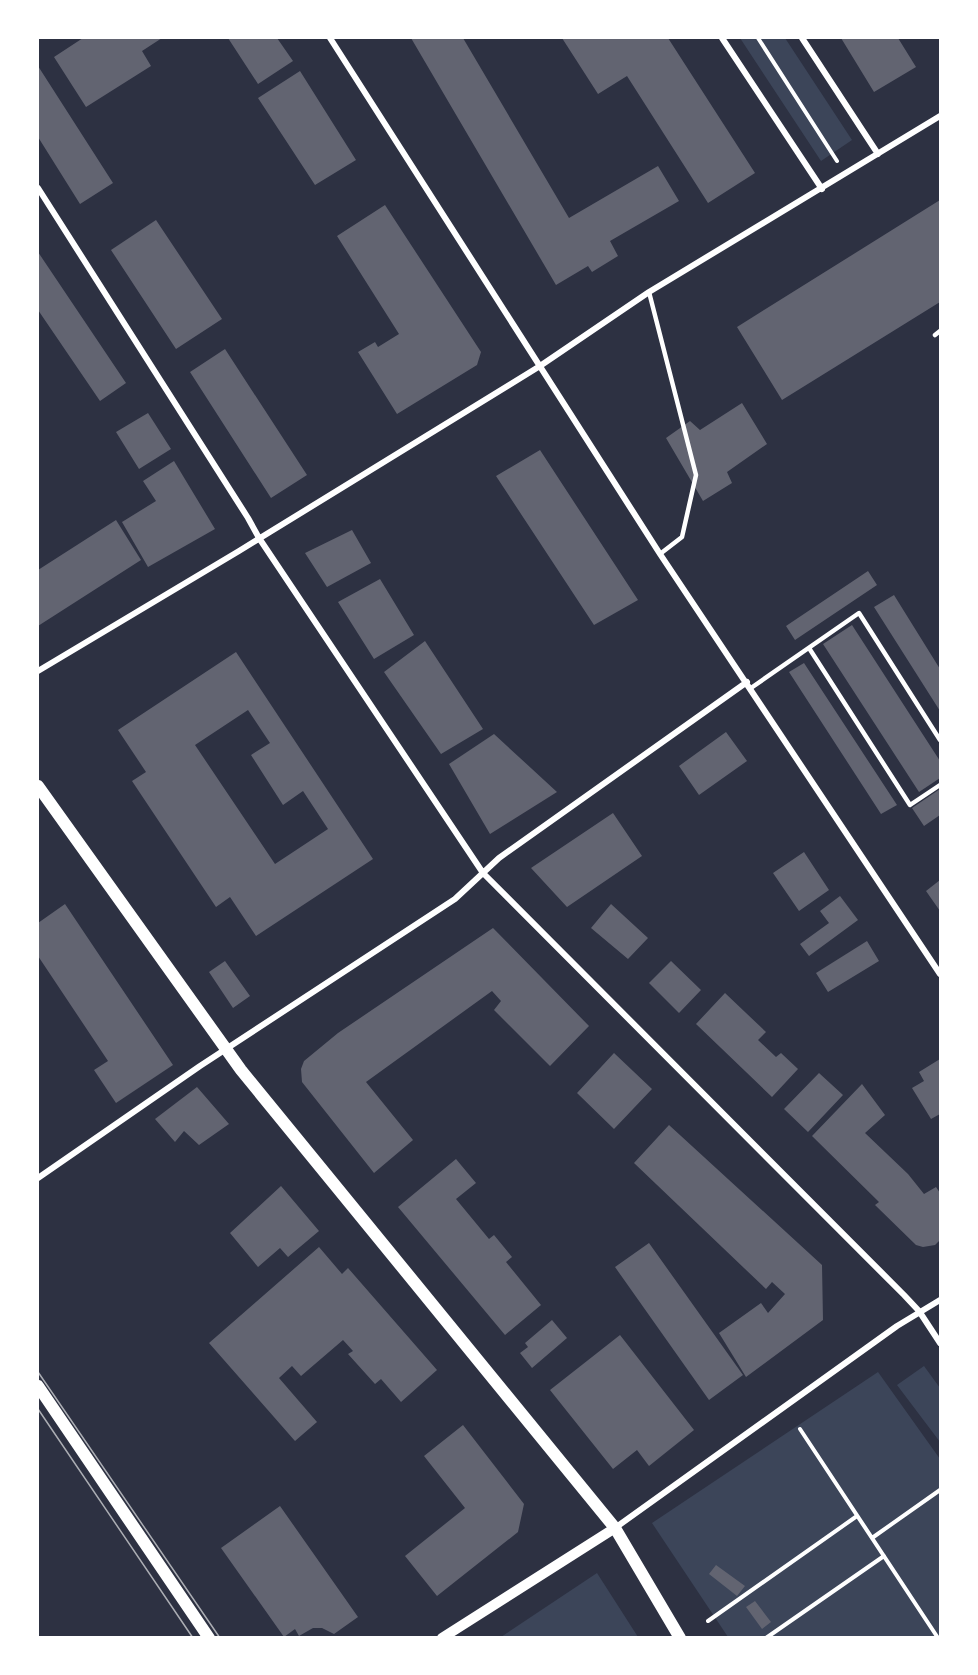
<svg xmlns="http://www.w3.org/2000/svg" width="978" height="1675" viewBox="0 0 978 1675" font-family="'IBM Plex Sans',sans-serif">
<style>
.green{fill:#3c4559}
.building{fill:#626471;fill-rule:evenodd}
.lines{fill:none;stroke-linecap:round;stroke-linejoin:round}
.path{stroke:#fff;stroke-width:4}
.service{stroke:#fff;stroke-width:4.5}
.minor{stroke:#fff;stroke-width:6}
.tertiary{stroke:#fff;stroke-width:10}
.secondary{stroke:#fff;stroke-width:12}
.tram{stroke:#abadb3;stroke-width:1.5}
</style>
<rect width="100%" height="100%" fill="#2d3142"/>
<path class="green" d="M 740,38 L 785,38 L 852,140 L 821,161 Z
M 924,1366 L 940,1388 L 940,1442 L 897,1385 Z
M 878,1372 L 940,1459 L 940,1637 L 728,1637 L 652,1523 Z
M 597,1573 L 638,1637 L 501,1637 Z"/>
<path class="building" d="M 83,38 L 162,38 L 142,51 L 151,66 L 86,107 L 54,57 Z
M 228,38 L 277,38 L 293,61 L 258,84 Z
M 411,38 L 463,38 L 569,218 L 658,166 L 679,201 L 610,241 L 618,256 L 592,272 L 588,266 L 556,285 Z
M 562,38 L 668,38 L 755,173 L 708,203 L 627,76 L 598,94 Z
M 841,38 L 898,38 L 916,67 L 874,92 Z
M 38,66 L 113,183 L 80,204 L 38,137 Z
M 300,71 L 356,160 L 315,185 L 258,98 Z
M 940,200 L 940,302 L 782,400 L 737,327 Z
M 385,205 L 481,352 L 477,365 L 397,414 L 358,352 L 375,342 L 378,347 L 399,334 L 337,236 Z
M 156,220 L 222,319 L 176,349 L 111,250 Z
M 38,252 L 126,383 L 100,401 L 38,310 Z
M 225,349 L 307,475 L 271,498 L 190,372 Z
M 742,403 L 767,444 L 727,472 L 732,483 L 703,501 L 666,438 L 690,421 L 700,430 Z
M 148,413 L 171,449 L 139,469 L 116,432 Z
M 540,450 L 638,600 L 594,625 L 496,476 Z
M 174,461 L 215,529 L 148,567 L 122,522 L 156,501 L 143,481 Z
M 116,520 L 141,560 L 38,626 L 38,570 Z
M 352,530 L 371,563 L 327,587 L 305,553 Z
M 868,571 L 877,585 L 795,640 L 786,626 Z
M 380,579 L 414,635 L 374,659 L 338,602 Z
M 894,595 L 940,669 L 940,711 L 874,607 Z
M 852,625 L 940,761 L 940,778 L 919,792 L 823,644 Z
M 425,641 L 483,729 L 441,754 L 384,672 Z
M 236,652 L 373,859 L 256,936 L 230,897 L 216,907 L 132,781 L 146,772 L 118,730 ZM 248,710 L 270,743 L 251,755 L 283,805 L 303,791 L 328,829 L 275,864 L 195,745 Z
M 804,663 L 897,805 L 881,814 L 789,672 Z
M 726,732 L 747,761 L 699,795 L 679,766 Z
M 494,734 L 557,792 L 490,834 L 449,764 Z
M 940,789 L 940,815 L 924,826 L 912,808 Z
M 613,813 L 642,856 L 567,907 L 531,868 Z
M 804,852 L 829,890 L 799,911 L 773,873 Z
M 940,880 L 940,911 L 926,891 Z
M 840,896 L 858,920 L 809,956 L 800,944 L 829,923 L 820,911 Z
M 65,904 L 173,1065 L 116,1103 L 94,1070 L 108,1061 L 38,956 L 38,923 Z
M 611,904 L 648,938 L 628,959 L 591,928 Z
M 493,928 L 589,1026 L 550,1066 L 494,1010 L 501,1001 L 492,991 L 366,1082 L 413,1140 L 374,1173 L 302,1082 L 301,1069 L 304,1061 L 338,1033 Z
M 867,941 L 879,961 L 828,992 L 816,973 Z
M 225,961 L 250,996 L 233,1008 L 209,972 Z
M 671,961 L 701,990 L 679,1013 L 649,983 Z
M 725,993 L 766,1032 L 758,1040 L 776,1057 L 781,1053 L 798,1069 L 772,1097 L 696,1024 Z
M 614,1053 L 652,1089 L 614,1129 L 577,1093 Z
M 940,1059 L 940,1114 L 931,1119 L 912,1088 L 924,1081 L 919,1072 Z
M 819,1073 L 843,1095 L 808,1132 L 784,1109 Z
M 862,1084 L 885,1115 L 865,1133 L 908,1174 L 924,1194 L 936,1187 L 940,1193 L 940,1240 L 935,1245 L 923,1247 L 916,1245 L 875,1205 L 879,1202 L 812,1136 Z
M 197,1087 L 229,1124 L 199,1145 L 184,1131 L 175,1142 L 155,1119 Z
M 669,1125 L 822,1265 L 823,1320 L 746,1377 L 719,1333 L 761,1303 L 768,1313 L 785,1294 L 772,1282 L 766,1289 L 634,1163 Z
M 456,1159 L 476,1183 L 456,1199 L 489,1239 L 494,1235 L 512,1257 L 506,1262 L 541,1305 L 505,1335 L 398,1207 Z
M 281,1186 L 319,1231 L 288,1257 L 280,1248 L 258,1267 L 230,1233 Z
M 649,1243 L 743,1375 L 709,1400 L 615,1267 Z
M 319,1247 L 342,1274 L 348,1268 L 437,1370 L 401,1402 L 381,1379 L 375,1384 L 348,1354 L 353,1351 L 343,1340 L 301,1376 L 292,1366 L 279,1378 L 317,1422 L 295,1441 L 209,1343 Z
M 552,1320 L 567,1338 L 532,1368 L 520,1353 L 528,1347 L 525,1343 Z
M 620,1335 L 694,1430 L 649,1466 L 637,1450 L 613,1469 L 550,1390 Z
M 463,1425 L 524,1504 L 518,1532 L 437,1596 L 405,1556 L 465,1508 L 424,1456 Z
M 280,1506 L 358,1617 L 334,1634 L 322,1628 L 313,1628 L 299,1636 L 295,1629 L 284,1637 L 221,1548 Z
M 716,1565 L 745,1586 L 737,1596 L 709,1574 Z
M 755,1601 L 771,1622 L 762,1629 L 746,1607 Z"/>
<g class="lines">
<path class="path" d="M 758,38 L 837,161
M 800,1429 L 938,1638
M 872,1538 L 940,1490
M 708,1621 L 857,1516
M 766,1638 L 884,1556"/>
<path class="service" d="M 649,292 L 696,475 L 682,537 L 660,554
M 935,335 L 940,331
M 809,648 L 910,805 L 940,785
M 751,688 L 859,613 L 940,740"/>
<path class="minor" d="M 330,38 L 660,554 L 940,974
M 722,38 L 822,189
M 802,38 L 878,154
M 38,188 L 248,518 L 259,538 L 483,873 L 904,1295 L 919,1311 L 940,1343
M 38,671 L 239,551 L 540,366 L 649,292 L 940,116
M 38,1178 L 200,1066 L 455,899 L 499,858 L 747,682
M 615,1528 L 897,1326 L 940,1300"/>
<path class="tertiary" d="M 442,1638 L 615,1528"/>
<path class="secondary" d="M 38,786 L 241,1070 L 615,1528 L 680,1638
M 38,1386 L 209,1638"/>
<path class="tram" d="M 38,1372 L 220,1638
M 38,1409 L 193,1638"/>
</g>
<rect width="978" height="1675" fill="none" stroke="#ffffff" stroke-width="78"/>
</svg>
